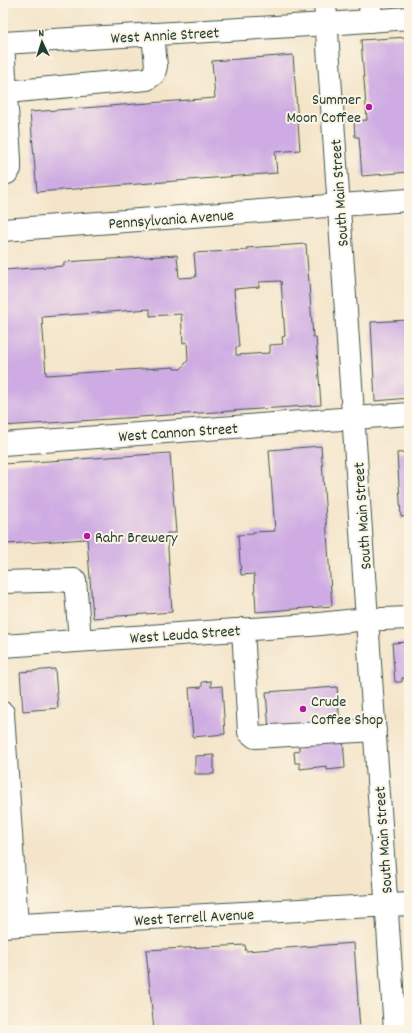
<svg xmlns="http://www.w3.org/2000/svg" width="412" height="1033" viewBox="0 0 412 1033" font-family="Dekko,sans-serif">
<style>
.building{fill:#ceabe3;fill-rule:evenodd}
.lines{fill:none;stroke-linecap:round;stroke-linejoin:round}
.minor-casing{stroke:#3f564a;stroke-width:24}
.minor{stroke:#fff;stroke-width:22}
.poi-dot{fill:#b5179e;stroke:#fcf5e5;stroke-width:1.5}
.labels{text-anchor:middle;stroke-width:4;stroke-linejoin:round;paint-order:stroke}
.street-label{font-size:16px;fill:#1f3d34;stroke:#fcf5e5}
.poi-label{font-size:16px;fill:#1f3d34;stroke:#fcf5e5;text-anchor:start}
</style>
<rect width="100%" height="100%" fill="#fcf5e5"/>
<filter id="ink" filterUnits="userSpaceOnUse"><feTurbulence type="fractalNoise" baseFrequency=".025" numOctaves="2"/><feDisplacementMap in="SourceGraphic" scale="8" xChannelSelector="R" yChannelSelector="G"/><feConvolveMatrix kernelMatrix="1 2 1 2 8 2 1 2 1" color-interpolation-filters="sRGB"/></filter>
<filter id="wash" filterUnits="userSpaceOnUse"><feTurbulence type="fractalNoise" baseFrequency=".012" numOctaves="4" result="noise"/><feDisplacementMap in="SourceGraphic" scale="16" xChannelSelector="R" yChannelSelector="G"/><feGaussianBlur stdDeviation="0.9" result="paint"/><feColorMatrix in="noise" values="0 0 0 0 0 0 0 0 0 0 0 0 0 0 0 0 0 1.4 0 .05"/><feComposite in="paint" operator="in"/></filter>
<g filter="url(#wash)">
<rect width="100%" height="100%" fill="#f4e5ca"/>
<g id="blocks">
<path class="building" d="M 408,37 L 409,59 L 409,172 L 362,176 L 359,137 L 355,137 L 354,121 L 367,120 L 361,40 Z
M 293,55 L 300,150 L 275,152 L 277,173 L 37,192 L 30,112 L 215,98 L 212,61 Z
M 306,244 L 313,337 L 316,337 L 321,405 L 3,426 L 3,270 L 64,266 L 64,262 L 177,255 L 179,278 L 196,277 L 194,253 L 247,250 L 246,248 ZM 281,281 L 285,336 L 282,337 L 283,344 L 270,345 L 270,353 L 236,355 L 236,347 L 239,347 L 234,289 L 259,287 L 259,282 ZM 150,309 L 150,316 L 181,314 L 183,343 L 187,342 L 188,360 L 181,369 L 174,369 L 174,367 L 46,375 L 42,317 Z
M 409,320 L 409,398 L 375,401 L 371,322 Z
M 321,446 L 332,606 L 256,612 L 254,574 L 241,575 L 238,535 L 253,534 L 253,532 L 275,531 L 269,450 Z
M 409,452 L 409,516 L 401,517 L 397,453 Z
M 170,453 L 176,533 L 167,533 L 172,612 L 93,618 L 87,539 L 7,544 L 3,486 L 3,464 Z
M 409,642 L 409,678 L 402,678 L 402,682 L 395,682 L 392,643 Z
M 55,669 L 58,708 L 23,711 L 20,672 Z
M 211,681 L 211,687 L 222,686 L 225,734 L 193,737 L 189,688 L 202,687 L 202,682 Z
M 337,687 L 340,726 L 269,731 L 266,692 Z
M 343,739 L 345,768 L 327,770 L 327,766 L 300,769 L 300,763 L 295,763 L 294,752 L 299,751 L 299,742 Z
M 214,755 L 214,774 L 195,774 L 195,756 Z
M 354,943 L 360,1030 L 154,1030 L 146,950 L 245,945 L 246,951 Z"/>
</g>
</g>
<g filter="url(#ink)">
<use href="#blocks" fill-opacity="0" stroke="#3f564a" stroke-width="1"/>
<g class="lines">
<g class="minor-casing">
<path id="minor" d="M 325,3 L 395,1030
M 370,3 L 371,21
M 6,92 L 147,79 L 154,74 L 156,66 L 153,34
M 3,173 L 7,173 L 10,169 L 10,160 L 3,43 L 327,24 L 409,18
M 3,230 L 409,200
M 3,444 L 409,414
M 3,582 L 75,580 L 80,640
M 243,629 L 249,732 L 255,737 L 375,730
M 3,646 L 310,625 L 357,620 L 409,618
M 3,713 L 17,925
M 3,926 L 409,904"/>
</g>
<use href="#minor" class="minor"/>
</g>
</g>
<g class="poi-dot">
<circle cx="369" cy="107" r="4"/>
<circle cx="87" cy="536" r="4"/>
<circle cx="303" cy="709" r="4"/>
</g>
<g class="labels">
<g class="street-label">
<text transform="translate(165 34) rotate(-3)" y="6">West Annie Street</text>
<text transform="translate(338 193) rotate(-94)" y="6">South Main Street</text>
<text transform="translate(171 218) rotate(-4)" y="6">Pennsylvania Avenue</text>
<text transform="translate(178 431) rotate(-4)" y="6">West Cannon Street</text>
<text transform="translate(361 516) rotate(-94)" y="6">South Main Street</text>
<text transform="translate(185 633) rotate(-4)" y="6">West Leuda Street</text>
<text transform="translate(382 840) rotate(-94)" y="6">South Main Street</text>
<text transform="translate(194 916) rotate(-3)" y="6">West Terrell Avenue</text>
</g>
<g class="poi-label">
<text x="361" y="104" text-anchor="end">Summer<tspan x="361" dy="18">Moon Coffee</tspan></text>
<text x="95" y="542">Rahr Brewery</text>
<text x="311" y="706">Crude<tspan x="311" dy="18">Coffee Shop</tspan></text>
</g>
</g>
<rect width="412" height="1033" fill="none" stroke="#fcf5e5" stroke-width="16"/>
<g transform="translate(42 42) rotate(356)" stroke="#fcf5e5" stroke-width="3" paint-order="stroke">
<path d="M0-3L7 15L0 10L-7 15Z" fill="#1f3d34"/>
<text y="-6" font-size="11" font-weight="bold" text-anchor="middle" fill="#1f3d34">N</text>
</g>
</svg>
